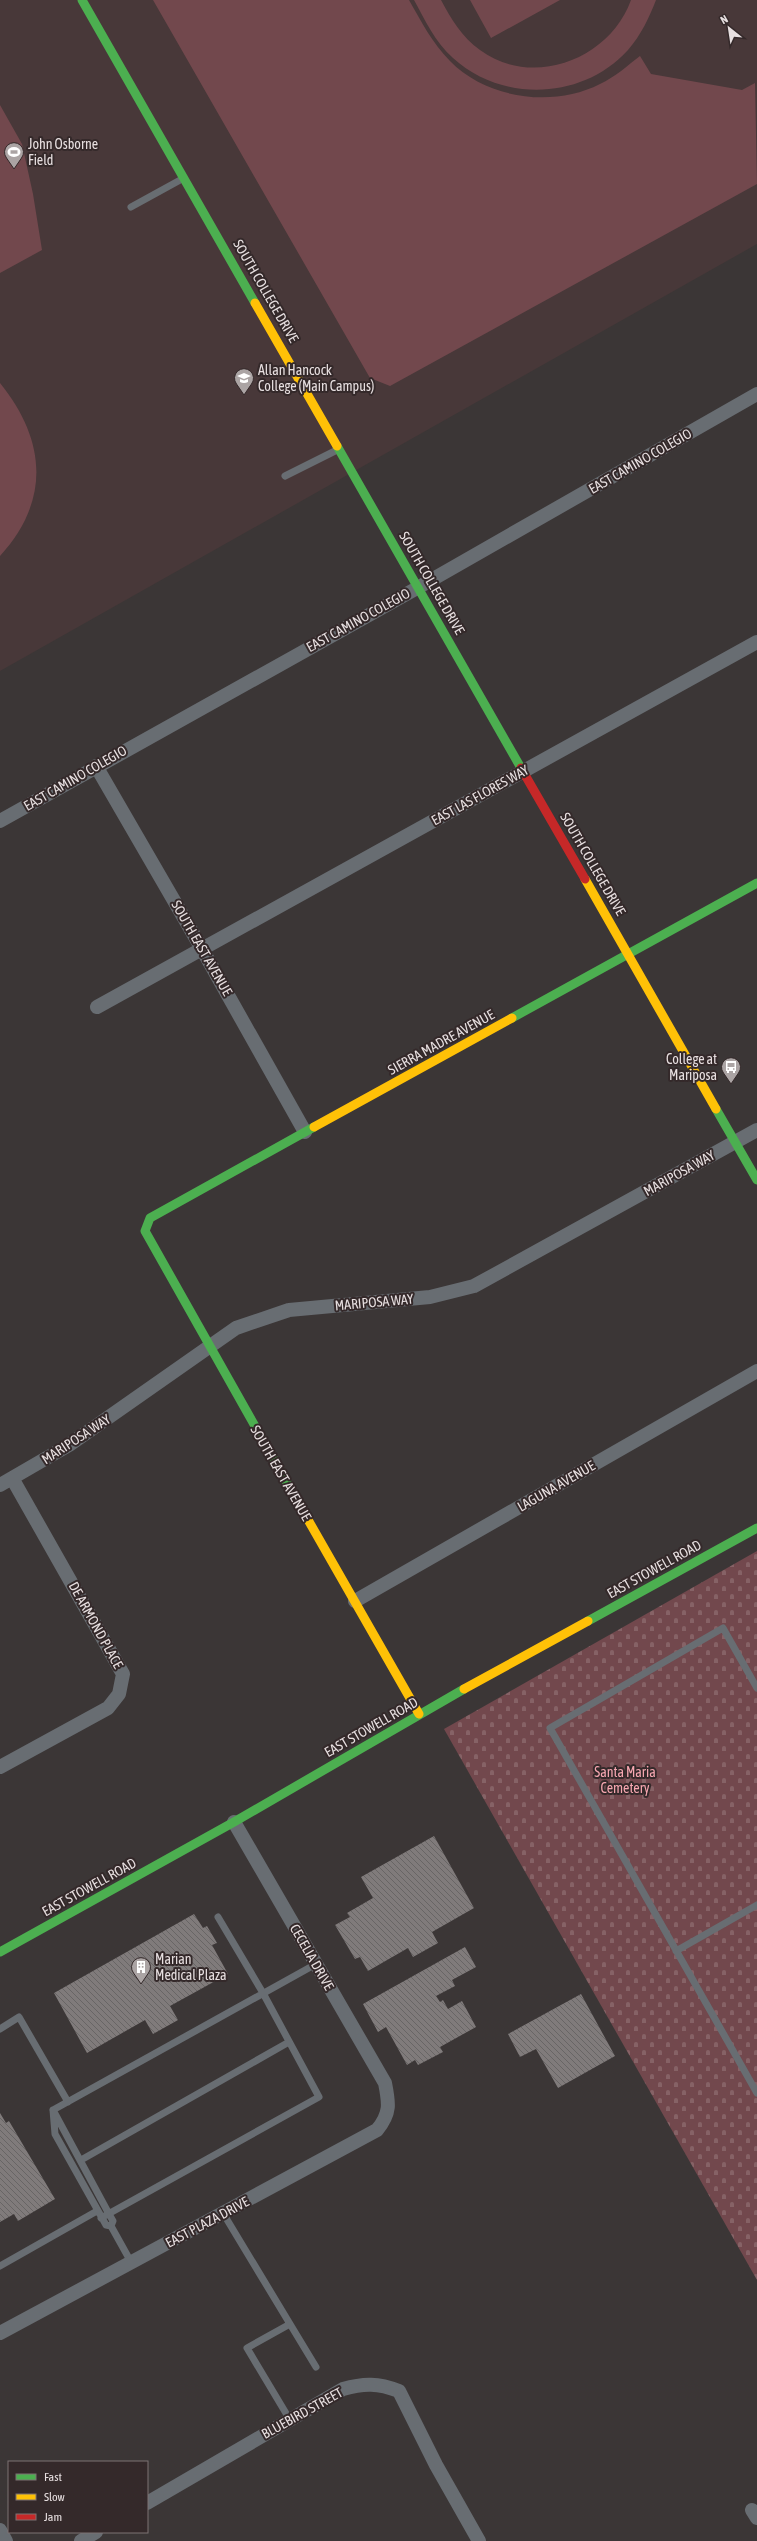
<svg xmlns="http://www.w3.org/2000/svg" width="757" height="2541" viewBox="0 0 757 2541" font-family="'Asap Condensed',sans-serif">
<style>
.built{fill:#483839}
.green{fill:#72484d}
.cemetery{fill:url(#cemetery-stones)}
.building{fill:url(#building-back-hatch)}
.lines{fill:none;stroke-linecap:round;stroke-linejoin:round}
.lane{stroke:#686d72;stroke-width:7}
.street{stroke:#686d72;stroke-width:14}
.fast{stroke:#4caf50;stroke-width:9}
.slow{stroke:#ffc107;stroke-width:9}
.jam{stroke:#c62828;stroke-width:9}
.labels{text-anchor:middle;stroke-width:4;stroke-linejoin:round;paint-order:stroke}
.poi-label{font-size:14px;fill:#e7dfe0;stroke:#34292a;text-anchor:start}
.street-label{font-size:14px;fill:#e7dfe0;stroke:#34292a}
.park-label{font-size:14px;fill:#f7a7b1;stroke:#34292a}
</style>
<defs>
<pattern id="cemetery-stones" width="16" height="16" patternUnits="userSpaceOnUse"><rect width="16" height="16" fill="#72484d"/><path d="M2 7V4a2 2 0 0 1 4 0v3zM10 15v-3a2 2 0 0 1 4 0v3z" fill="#866266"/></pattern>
<pattern id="building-back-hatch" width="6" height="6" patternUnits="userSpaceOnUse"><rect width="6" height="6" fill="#807b7b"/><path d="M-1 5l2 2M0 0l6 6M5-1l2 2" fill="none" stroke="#686565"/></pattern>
</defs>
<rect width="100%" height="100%" fill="#3b3636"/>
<path class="built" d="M 0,0 L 757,0 L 757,244 L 0,671 Z"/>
<path class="green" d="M 153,0 L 409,0 C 421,21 432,43 450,61 C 487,99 553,108 600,84 C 615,77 627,66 640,56 L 651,74 L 742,90 L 755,83 L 757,184 L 390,386 L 370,378 Z
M 414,0 L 441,0 C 451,19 462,37 480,50 C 533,89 610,59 631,0 L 656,0 C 649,18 641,35 628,50 C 583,100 502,103 453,58 C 435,42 425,20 414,0 Z
M 470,0 L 560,0 L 491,38 Z
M 0,105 L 22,144 L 33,194 L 42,250 L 0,273 Z
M 0,383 C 46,440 51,500 0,556 Z"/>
<path class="cemetery" d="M 757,1551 L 757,2280 L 444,1729 Z"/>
<path class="building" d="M 434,1836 L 474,1908 L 432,1932 L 438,1943 L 413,1957 L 408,1948 L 368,1971 L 360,1957 L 355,1959 L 335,1925 L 350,1917 L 347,1913 L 373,1898 L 361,1877 Z
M 194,1914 L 203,1928 L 207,1926 L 217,1943 L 212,1945 L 228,1974 L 170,2006 L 178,2020 L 153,2034 L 145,2020 L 87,2053 L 54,1993 Z
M 465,1947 L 476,1967 L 452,1980 L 455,1986 L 436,1996 L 440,2002 L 443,2000 L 448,2009 L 462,2001 L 476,2027 L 440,2047 L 443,2052 L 418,2065 L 415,2060 L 407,2065 L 386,2027 L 378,2032 L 363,2004 Z
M 581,1994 L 615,2056 L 558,2088 L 536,2049 L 520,2057 L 508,2034 Z
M 0,2113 L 6,2123 L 9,2121 L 55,2199 L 18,2221 L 14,2214 L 0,2222 Z"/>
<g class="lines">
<path class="lane" d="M 131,207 L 182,179
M 285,476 L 339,449
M 757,1688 L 723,1628 L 550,1728 L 757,2093
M 676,1951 L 757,1905
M 0,2029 L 19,2017 L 68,2102
M 53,2110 L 316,1964
M 53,2110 L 109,2214 L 113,2221 L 111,2226 L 131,2262
M 53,2110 L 55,2134 L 106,2225 L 111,2226
M 81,2160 L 289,2042
M 223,2213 L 290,2324 L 247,2348 L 290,2420
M 101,2218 L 319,2097 L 263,1993 L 218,1917
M 0,2266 L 97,2211
M 290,2324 L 316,2367"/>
<path class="street" d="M 96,766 L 202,949 L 305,1132
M 0,821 L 419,587 L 757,394
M 97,1007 L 757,642
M 0,1485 L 69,1445 L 236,1328 L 289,1310 L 430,1297 L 474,1286 L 757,1130
M 355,1601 L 757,1371
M 0,1767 L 108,1708 L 119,1694 L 123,1674 L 12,1478
M 0,2333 L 377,2130 C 391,2113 389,2103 385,2083 L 234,1822
M 147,2503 L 343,2389 C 364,2383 378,2383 399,2391 L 436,2465 L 479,2541
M 752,2510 L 757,2518
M 0,2530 L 6,2541
M 81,2541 L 96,2532"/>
<path class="fast" d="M 82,0 L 255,303
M 337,446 L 521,768
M 512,1018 L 757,883
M 716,1109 L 757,1180
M 295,1497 L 145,1231 L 150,1218 L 314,1127
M 588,1621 L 757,1528
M 0,1952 L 234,1822 L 464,1689"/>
<path class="slow" d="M 255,303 L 337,446
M 585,879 L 716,1109
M 314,1127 L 512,1018
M 295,1497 L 419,1714
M 464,1689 L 588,1621"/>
<path class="jam" d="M 521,768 L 585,879"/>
</g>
<defs>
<g id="stadium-pin" transform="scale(1)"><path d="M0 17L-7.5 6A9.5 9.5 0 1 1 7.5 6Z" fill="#aba4a4" stroke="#34292a"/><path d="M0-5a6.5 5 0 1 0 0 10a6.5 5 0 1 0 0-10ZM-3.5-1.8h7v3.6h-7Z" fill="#fff"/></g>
<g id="university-pin" transform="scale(1)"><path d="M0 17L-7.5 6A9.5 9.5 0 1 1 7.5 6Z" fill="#aba4a4" stroke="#34292a"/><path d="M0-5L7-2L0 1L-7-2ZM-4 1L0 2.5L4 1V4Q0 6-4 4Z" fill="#fff"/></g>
<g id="bus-pin" transform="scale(1)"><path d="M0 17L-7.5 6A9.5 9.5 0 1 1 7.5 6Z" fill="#aba4a4" stroke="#34292a"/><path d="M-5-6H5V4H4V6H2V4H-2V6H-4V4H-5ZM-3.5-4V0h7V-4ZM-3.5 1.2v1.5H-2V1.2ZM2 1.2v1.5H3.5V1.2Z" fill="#fff"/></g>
<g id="building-pin" transform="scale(1)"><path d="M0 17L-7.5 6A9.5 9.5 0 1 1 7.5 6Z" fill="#aba4a4" stroke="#34292a"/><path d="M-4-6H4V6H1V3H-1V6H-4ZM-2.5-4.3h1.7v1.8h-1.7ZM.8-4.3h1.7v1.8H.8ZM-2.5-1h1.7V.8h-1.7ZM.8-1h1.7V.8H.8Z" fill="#fff"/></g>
</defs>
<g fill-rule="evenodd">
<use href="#stadium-pin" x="14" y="152"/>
<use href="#university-pin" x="244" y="378"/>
<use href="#bus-pin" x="731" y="1067"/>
<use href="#building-pin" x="141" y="1967"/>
</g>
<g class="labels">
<g class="poi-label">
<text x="28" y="149">John Osborne<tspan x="28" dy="16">Field</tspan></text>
<text x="258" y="375">Allan Hancock<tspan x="258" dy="16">College (Main Campus)</tspan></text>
<text x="717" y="1064" text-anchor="end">College at<tspan x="717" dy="16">Mariposa</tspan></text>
<text x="155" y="1964">Marian<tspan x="155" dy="16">Medical Plaza</tspan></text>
</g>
<g class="street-label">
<text transform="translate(266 291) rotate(60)" y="5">SOUTH COLLEGE DRIVE</text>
<text transform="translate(640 461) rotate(-30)" y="5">EAST CAMINO COLEGIO</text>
<text transform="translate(432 583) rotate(60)" y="5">SOUTH COLLEGE DRIVE</text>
<text transform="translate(358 620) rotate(-29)" y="5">EAST CAMINO COLEGIO</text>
<text transform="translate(75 778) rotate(-30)" y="5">EAST CAMINO COLEGIO</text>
<text transform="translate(480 795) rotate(-29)" y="5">EAST LAS FLORES WAY</text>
<text transform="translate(593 864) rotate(60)" y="5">SOUTH COLLEGE DRIVE</text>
<text transform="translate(202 948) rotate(60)" y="5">SOUTH EAST AVENUE</text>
<text transform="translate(441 1042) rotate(-29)" y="5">SIERRA MADRE AVENUE</text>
<text transform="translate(679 1173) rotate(-29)" y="5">MARIPOSA WAY</text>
<text transform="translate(374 1302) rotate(-5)" y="5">MARIPOSA WAY</text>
<text transform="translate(76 1439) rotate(-33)" y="5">MARIPOSA WAY</text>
<text transform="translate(281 1473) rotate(60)" y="5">SOUTH EAST AVENUE</text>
<text transform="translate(556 1486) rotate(-30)" y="5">LAGUNA AVENUE</text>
<text transform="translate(654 1569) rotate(-29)" y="5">EAST STOWELL ROAD</text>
<text transform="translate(96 1625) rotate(61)" y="5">DE ARMOND PLACE</text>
<text transform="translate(371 1727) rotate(-30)" y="5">EAST STOWELL ROAD</text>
<text transform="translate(89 1887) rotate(-29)" y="5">EAST STOWELL ROAD</text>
<text transform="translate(312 1957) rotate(60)" y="5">CECELIA DRIVE</text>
<text transform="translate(207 2222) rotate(-28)" y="5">EAST PLAZA DRIVE</text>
<text transform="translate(302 2413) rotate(-29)" y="5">BLUEBIRD STREET</text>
</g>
<g class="park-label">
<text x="625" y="1777">Santa Maria<tspan x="625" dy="16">Cemetery</tspan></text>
</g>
</g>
<rect x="8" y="2461" width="140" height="72" fill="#34292a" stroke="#7c7273"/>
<rect x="16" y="2474" width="20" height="6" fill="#4caf50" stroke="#7c7273"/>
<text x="44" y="2481" font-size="12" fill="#e7dfe0">Fast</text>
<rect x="16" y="2494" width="20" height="6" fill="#ffc107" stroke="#7c7273"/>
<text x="44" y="2501" font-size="12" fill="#e7dfe0">Slow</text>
<rect x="16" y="2514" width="20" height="6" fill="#c62828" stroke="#7c7273"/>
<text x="44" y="2521" font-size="12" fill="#e7dfe0">Jam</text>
<g transform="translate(729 28) rotate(330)" stroke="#34292a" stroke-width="3" paint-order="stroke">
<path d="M0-3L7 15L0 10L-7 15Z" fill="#e7dfe0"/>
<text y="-6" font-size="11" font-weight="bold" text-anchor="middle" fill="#e7dfe0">N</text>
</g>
</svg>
